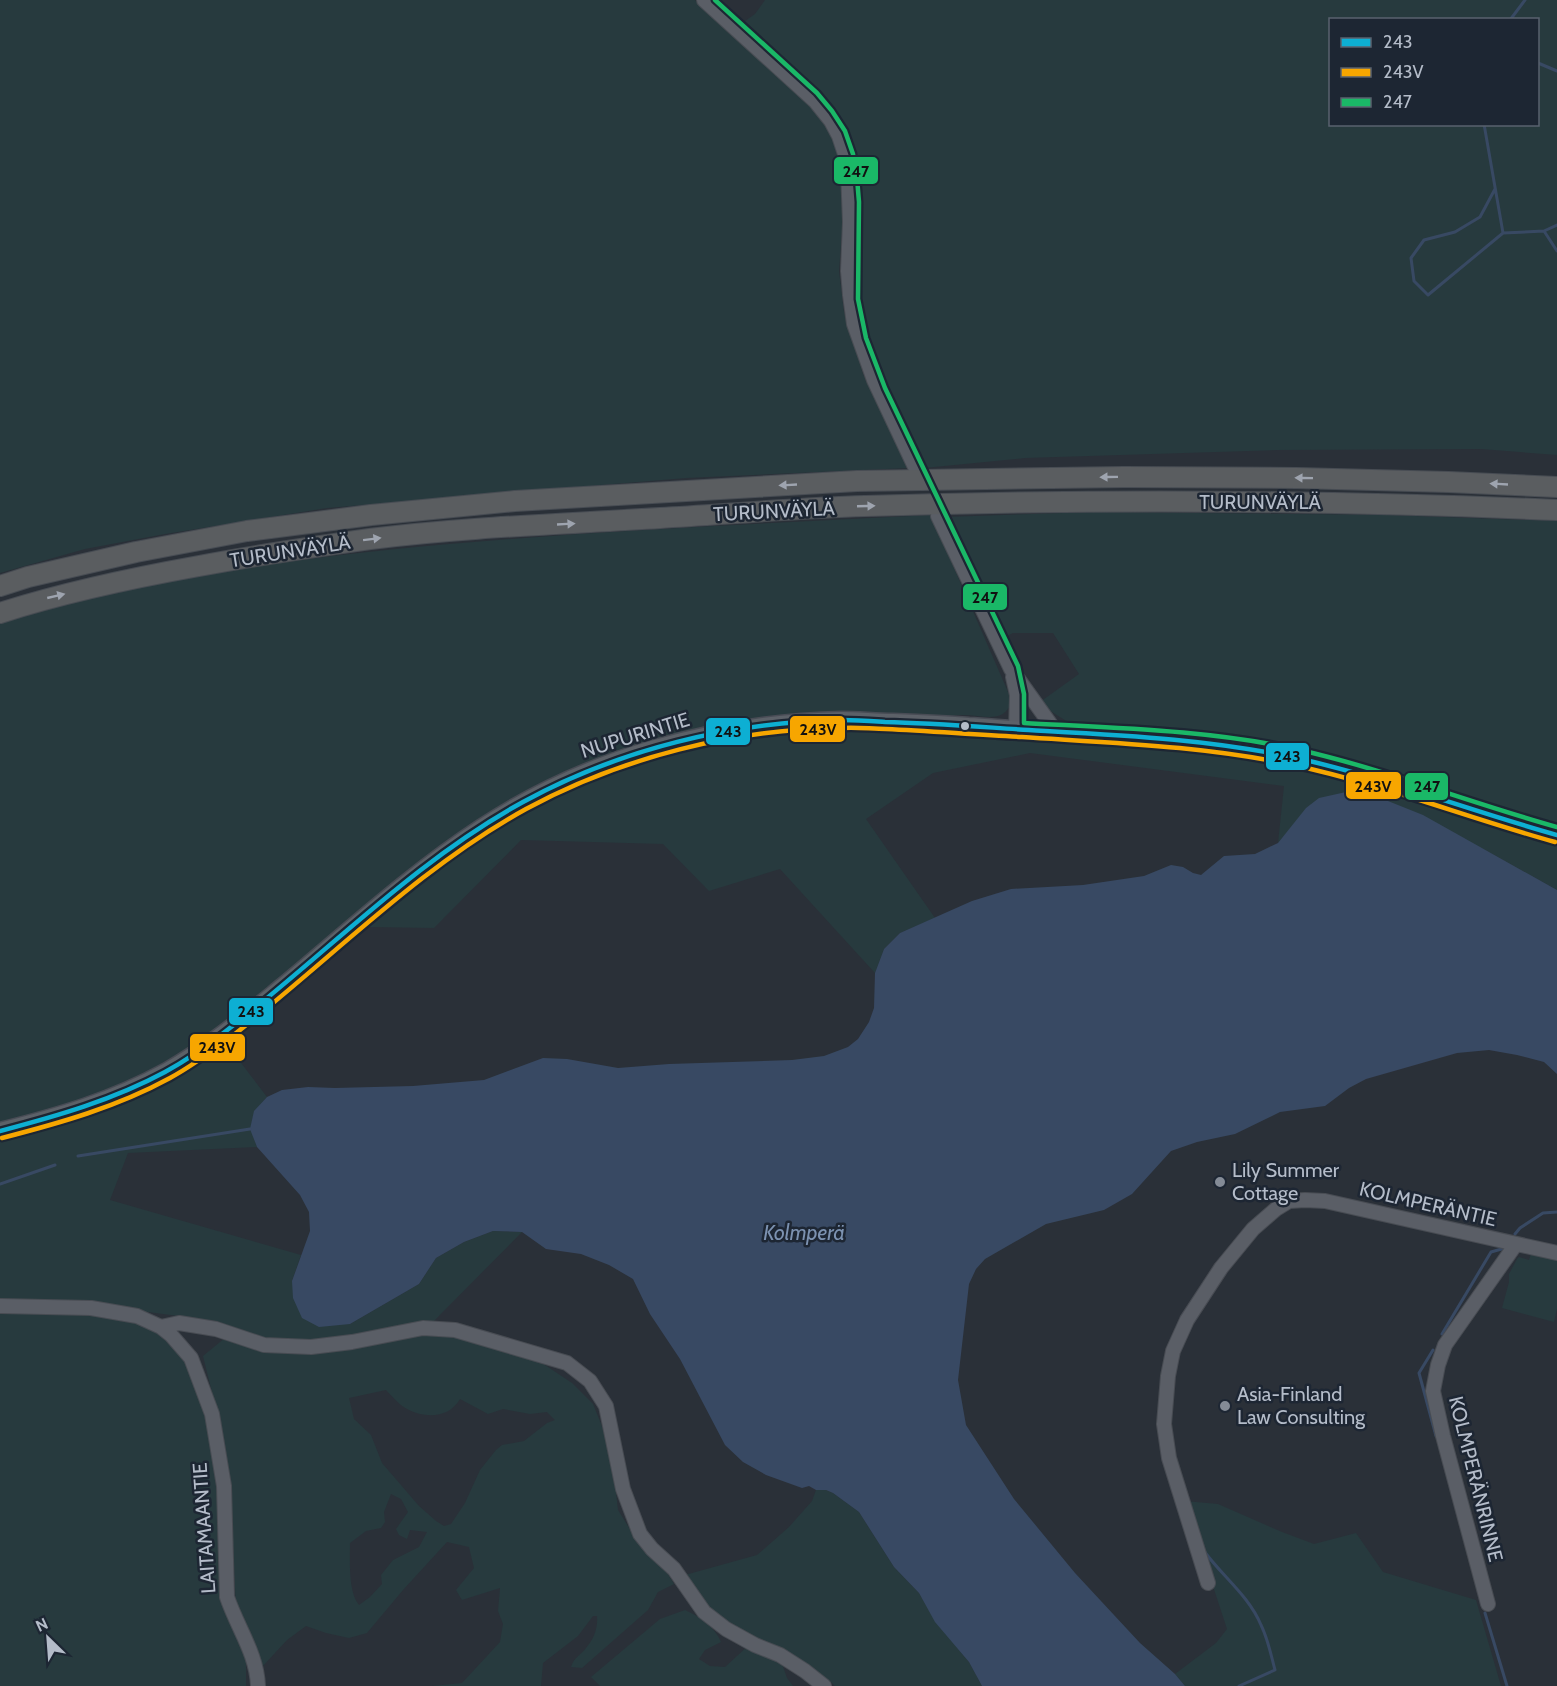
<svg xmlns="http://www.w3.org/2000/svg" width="1557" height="1686" viewBox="0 0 1557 1686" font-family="Cabin,sans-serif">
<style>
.green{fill:#273a3e;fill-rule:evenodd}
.water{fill:#384963}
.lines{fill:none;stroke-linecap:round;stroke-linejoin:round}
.stream{stroke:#384963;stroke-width:3}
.minor-casing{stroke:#484c53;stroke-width:16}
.major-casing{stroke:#484c55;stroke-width:19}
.highway-casing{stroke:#474c53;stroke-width:22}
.minor{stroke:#5a5e66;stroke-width:14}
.major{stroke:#5c6168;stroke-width:16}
.highway{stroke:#5a5d60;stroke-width:20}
.bus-1-casing{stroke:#1d2633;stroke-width:9}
.bus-2-casing{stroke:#1d2633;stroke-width:9}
.bus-3-casing{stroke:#1d2633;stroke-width:9}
.bus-1{stroke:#0dafd3;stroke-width:4.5}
.bus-2{stroke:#f7a600;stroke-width:4.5}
.bus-3{stroke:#1ab867;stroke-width:4.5}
.oneway{fill:#9ea4af}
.bus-dot{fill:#b4bcc9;stroke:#1d2633;stroke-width:2}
.poi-dot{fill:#848b96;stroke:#1d2633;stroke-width:2}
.labels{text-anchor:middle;stroke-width:5;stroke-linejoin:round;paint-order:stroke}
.street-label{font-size:20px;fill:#b4bcc9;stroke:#1d2633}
.poi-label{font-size:20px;fill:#b4bcc9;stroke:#1d2633;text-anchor:start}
.water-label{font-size:21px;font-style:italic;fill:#7c92b1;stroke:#1d2633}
.line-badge{stroke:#1d2633;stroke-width:2}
.pale-badge-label{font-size:16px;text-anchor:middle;font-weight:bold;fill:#111}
</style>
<rect width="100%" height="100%" fill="#2a3038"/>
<path class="green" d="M 0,0 L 695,0 L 810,105 L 829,131 L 841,165 L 844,206 L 839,271 L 844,312 L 863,374 L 909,468 L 686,478 L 327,508 L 165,534 L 85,549 L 0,573 Z
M 765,0 L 1557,0 L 1557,455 L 1481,449 L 1278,450 L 1025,458 L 924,468 L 890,402 L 866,344 L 855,264 L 861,194 L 857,156 L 840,115 L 745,21 L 755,14 ZM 1330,20 L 1538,20 L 1538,124 L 1330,124 Z
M 1094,512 L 1387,515 L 1557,521 L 1557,828 L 1177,734 L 1071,724 L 1052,712 L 1040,702 L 1079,674 L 1053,633 L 1013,633 L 1007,636 L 952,533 L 945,517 Z
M 931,515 L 1012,701 C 1003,726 982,714 961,715 C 952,715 942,718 932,720 L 751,720 L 684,731 L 613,752 L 557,776 L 226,1023 C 184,1051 141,1079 93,1096 C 63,1108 31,1115 0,1122 L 0,623 C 154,576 314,555 474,542 C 626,529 778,523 931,515 Z
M 823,728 L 917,732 L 1174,747 L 1286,763 L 1341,776 L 1535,838 L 1557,844 L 1557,890 L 1483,849 L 1288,832 L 1278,843 L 1284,786 L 1030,753 L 933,773 L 866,819 L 935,918 L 900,933 L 884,949 L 875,973 L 780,869 L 709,891 L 663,844 L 521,840 L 434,928 L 368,927 L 456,855 L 516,814 L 581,781 L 640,759 L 699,743 L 732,742 L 746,739 L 766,732 Z
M 225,1042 L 267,1097 C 250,1115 248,1124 257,1147 L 128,1153 L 110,1200 L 301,1255 L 292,1281 L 350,1324 L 419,1284 L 436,1258 L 464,1242 L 493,1231 L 522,1232 L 432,1323 L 309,1343 L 264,1340 L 216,1321 L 148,1312 L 0,1299 L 0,1138 Z
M 1532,1251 L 1557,1258 L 1557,1309 L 1554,1322 L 1502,1308 L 1509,1282 L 1509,1274 L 1517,1259 L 1519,1257 L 1529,1260 Z
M 68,1312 L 115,1316 L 140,1321 L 161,1332 L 190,1366 L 206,1416 L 216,1469 L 224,1606 L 246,1660 L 246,1686 L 0,1686 L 0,1313 Z
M 427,1329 L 542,1363 L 572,1383 L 593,1404 L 606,1436 L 614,1475 L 618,1510 L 641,1547 L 665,1569 L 674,1584 L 658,1592 L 648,1610 L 582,1668 L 571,1667 C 574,1657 581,1655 586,1648 C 594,1639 598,1628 597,1616 L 593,1616 L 578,1636 L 543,1663 L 541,1686 L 432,1686 L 462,1683 L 500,1642 L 503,1624 L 498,1611 L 500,1588 L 462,1600 L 456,1590 L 474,1568 L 469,1547 L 447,1542 L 403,1590 L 367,1633 L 349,1638 L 326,1633 L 306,1626 L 287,1640 L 262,1667 L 236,1610 L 230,1479 L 215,1404 L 203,1356 L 225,1338 L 263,1348 ZM 386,1390 C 392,1396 399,1405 407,1409 C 426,1419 449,1418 460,1399 L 488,1414 L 503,1409 L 530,1414 L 547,1412 L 555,1420 L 547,1423 L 524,1441 L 502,1445 L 496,1450 L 480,1470 L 465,1503 L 451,1524 L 444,1526 L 436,1521 L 419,1506 L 382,1463 L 371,1435 L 354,1419 L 349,1398 ZM 391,1494 L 401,1499 L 408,1512 L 396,1529 L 399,1535 L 407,1539 L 410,1530 L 427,1532 L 419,1547 L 393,1560 L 381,1575 L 382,1584 L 370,1597 L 359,1605 C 348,1592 350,1561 350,1543 L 366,1531 L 381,1528 L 385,1522 L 384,1512 Z
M 816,1490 L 826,1490 L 833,1493 L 859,1512 L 894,1567 L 919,1593 L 936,1622 L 969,1662 L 982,1686 L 835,1686 L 831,1682 L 803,1664 L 784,1649 L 756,1639 L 730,1625 L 705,1607 L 685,1575 L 757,1555 L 789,1527 L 812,1501 Z
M 1185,1501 L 1218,1504 L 1282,1532 L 1314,1544 L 1356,1533 L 1383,1572 L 1476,1600 L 1501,1686 L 1185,1686 L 1175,1674 L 1216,1643 L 1227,1629 Z
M 685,1610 C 700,1617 715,1627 721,1642 L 705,1650 L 699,1659 L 710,1666 L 725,1667 L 748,1646 L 781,1661 L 787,1678 L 793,1686 L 600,1686 L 591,1677 L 660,1619 Z"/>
<path class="water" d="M 1346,792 L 1383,799 L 1423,815 L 1557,890 L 1557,1074 L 1544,1062 L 1517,1055 L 1489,1050 L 1457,1053 L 1366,1079 L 1349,1088 L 1325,1106 L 1280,1112 L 1235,1134 L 1197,1142 L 1171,1151 L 1132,1194 L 1104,1210 L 1046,1224 L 985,1259 L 976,1269 L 969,1284 L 958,1380 L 966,1425 L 1014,1499 L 1075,1573 L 1140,1643 L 1175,1674 L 1185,1686 L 982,1686 L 969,1662 L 935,1622 L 919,1593 L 894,1567 L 859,1512 L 833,1493 L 826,1490 L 816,1490 L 809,1486 L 802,1488 L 766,1475 L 743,1462 L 725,1445 L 680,1359 L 650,1314 L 633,1279 L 609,1265 L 581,1254 L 546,1249 L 522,1232 L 493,1231 L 464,1242 L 436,1258 L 419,1284 L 350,1324 L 319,1327 L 302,1318 L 293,1298 L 292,1281 L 310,1231 L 309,1212 L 300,1195 L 257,1147 L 250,1129 L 254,1111 L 267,1097 L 282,1090 L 308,1087 L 335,1088 L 413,1086 L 484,1080 L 543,1058 L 567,1059 L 618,1068 L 669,1064 L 792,1060 L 824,1056 L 848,1047 L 858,1039 L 869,1022 L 874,1008 L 875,973 L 884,949 L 900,933 L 972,901 L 1011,889 L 1083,885 L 1144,876 L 1171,865 L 1183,867 L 1193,873 L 1201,875 L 1224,856 L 1255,854 L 1278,843 L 1306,808 L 1319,798 Z"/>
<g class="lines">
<path class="stream" d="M 1510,20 L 1525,0
M 1538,63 L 1557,71
M 1484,124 L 1503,233 L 1428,295 L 1414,281 L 1411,258 L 1424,240 L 1455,232 L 1480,217 L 1495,189
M 1544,231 L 1557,251
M 1503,233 L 1544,231 L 1557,225
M 78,1156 L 250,1129
M 0,1184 L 55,1165
M 1515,1234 L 1520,1228 L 1543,1213 L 1557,1212
M 1442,1334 L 1491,1252 L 1505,1248
M 1433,1350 L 1419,1373 L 1436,1436
M 1204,1551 C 1222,1576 1249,1596 1261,1625 C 1268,1639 1271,1655 1275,1670 L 1239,1686
M 1485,1613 L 1507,1686"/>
<g class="minor-casing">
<path id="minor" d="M 704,0 L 815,101 L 831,121 L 839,136 L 845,154 L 848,171 L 850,222 L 848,271 L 850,295 L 854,324 L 874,380 L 915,467
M 938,516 L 1011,669 L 1056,732
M 1013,677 L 1017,695 L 1016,730
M 0,1306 L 91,1308 L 137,1316 L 161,1327 L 171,1335 L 191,1358 L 212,1414 L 224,1486 L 227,1597 C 237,1627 257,1654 258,1686
M 161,1327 L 179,1323 L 216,1329 L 264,1345 L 311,1347 L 352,1342 L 423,1328 L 455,1330 L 567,1363 L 590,1381 L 606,1406 L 623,1489 L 640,1534 L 652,1549 L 674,1569 L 704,1612 L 726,1629 L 755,1645 L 780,1655 L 805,1671 L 824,1686
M 1208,1583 L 1169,1458 L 1164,1424 L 1168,1376 L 1173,1351 L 1187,1320 L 1221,1268 L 1253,1229 L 1276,1209 L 1289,1201 L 1305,1200 L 1325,1201 L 1557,1253
M 1488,1604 L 1443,1436 L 1433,1391 L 1438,1365 L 1445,1345 L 1516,1244"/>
</g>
<g class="major-casing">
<path id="major" d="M 0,1131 C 60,1116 112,1101 167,1071 C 208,1048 246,1016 283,986 C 348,932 411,874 481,828 C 588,757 714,723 842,720 C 859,720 876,722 893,722 C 918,723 943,724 969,726 C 988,727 1008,729 1028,730 C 1118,735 1209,739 1297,758 C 1386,777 1470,812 1557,835"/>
</g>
<g class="highway-casing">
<path id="highway" d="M 0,586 L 28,577 L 136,552 L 247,531 L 371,515 L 515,501 L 857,481 L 1124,477 L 1297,478 L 1449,482 L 1557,487
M 0,613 C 65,592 132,578 199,566 C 256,555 313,547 370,539 C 466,527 564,524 660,518 C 728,514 797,508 865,506 C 1095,499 1327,500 1557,510"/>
</g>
<use href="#minor" class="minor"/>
<use href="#major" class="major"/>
<use href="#highway" class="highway"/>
<g class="bus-1-casing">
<path id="bus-1" d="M 0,1131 C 57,1116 113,1100 165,1072 C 187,1060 207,1046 226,1031 C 325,955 413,862 523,802 C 620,749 731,722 842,720 C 856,720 870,721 885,722 C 933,723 981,727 1029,730 C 1120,735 1212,739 1301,759 C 1388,779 1471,811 1557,835"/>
</g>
<g class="bus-2-casing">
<path id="bus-2" d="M 2,1138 C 60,1123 117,1107 170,1078 C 192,1066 211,1052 231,1037 C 329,961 417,869 526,809 C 622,757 734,729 843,728 C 857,727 872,729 886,729 C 932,731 977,735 1022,737 C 1113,743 1204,746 1293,765 C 1382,784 1468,818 1555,842"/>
</g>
<g class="bus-3-casing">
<path id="bus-3" d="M 715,0 L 817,93 L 832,111 L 845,131 L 853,154 L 857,178 L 859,202 L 858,299 L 866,338 L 885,388 L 1018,666 L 1024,694 L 1024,723 C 1116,728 1210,730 1300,750 C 1387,770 1471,803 1557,827"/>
</g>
<use href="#bus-1" class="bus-1"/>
<use href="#bus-2" class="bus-2"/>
<use href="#bus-3" class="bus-3"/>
</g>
<defs><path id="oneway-solid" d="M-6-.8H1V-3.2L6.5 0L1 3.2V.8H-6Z" transform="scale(1.5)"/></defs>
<g class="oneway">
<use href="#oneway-solid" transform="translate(1109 477) rotate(179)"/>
<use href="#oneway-solid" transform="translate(1304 478) rotate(-179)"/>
<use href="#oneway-solid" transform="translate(1499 484) rotate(-177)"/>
<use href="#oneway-solid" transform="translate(788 485) rotate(177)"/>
<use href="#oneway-solid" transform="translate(866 506) rotate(-2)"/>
<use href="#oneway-solid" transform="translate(566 524) rotate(-3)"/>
<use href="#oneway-solid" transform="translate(372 539) rotate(-7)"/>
<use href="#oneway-solid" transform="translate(56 596) rotate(-13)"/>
</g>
<circle class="bus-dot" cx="965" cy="726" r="5"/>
<g class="poi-dot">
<circle cx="1220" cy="1182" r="6"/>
<circle cx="1225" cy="1406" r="6"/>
</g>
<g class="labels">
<g class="street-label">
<text x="1260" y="509">TURUNVÄYLÄ</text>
<text transform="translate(774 511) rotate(-3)" y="7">TURUNVÄYLÄ</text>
<text transform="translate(290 551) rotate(-9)" y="7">TURUNVÄYLÄ</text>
<text transform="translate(635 735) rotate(-17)" y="7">NUPURINTIE</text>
<text transform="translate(1428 1204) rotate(13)" y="7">KOLMPERÄNTIE</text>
<text transform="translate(1476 1479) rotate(76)" y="7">KOLMPERÄNRINNE</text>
<text transform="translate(204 1528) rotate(-94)" y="7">LAITAMAANTIE</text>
</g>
<g class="poi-label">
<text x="1232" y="1177">Lily Summer<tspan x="1232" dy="23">Cottage</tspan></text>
<text x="1237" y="1401">Asia-Finland<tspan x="1237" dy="23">Law Consulting</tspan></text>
</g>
<g class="water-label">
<text x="804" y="1240">Kolmperä</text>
</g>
</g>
<g class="line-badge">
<rect x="833" y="156" width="46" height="29" rx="6" fill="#1ab867"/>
<rect x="962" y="583" width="46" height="28" rx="6" fill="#1ab867"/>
<rect x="789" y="715" width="57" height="28" rx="6" fill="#f7a600"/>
<rect x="705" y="717" width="46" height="29" rx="6" fill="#0dafd3"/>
<rect x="1265" y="742" width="45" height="29" rx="6" fill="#0dafd3"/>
<rect x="1345" y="771" width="57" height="29" rx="6" fill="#f7a600"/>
<rect x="1404" y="772" width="45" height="29" rx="6" fill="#1ab867"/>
<rect x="228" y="997" width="46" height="29" rx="6" fill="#0dafd3"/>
<rect x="189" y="1033" width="57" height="29" rx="6" fill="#f7a600"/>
</g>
<g class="pale-badge-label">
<text x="856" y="177">247</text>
<text x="985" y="603">247</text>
<text x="818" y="735">243V</text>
<text x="728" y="737">243</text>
<text x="1287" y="762">243</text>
<text x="1373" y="792">243V</text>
<text x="1427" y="792">247</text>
<text x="251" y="1017">243</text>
<text x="217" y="1053">243V</text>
</g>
<rect x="1329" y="18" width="210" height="108" fill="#1d2633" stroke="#59626f" stroke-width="1.5"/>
<rect x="1341" y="38" width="30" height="9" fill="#0dafd3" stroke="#59626f" stroke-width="1.5"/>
<text x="1383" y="48" font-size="18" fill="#b4bcc9">243</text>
<rect x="1341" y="68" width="30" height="9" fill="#f7a600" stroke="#59626f" stroke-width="1.5"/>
<text x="1383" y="78" font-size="18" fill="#b4bcc9">243V</text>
<rect x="1341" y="98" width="30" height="9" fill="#1ab867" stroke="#59626f" stroke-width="1.5"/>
<text x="1383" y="108" font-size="18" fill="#b4bcc9">247</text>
<g transform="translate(48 1638) rotate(335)" stroke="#1d2633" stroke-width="4.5" paint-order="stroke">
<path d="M0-4.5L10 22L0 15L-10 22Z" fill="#b4bcc9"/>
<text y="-9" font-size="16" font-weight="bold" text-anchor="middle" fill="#b4bcc9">N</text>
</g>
</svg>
